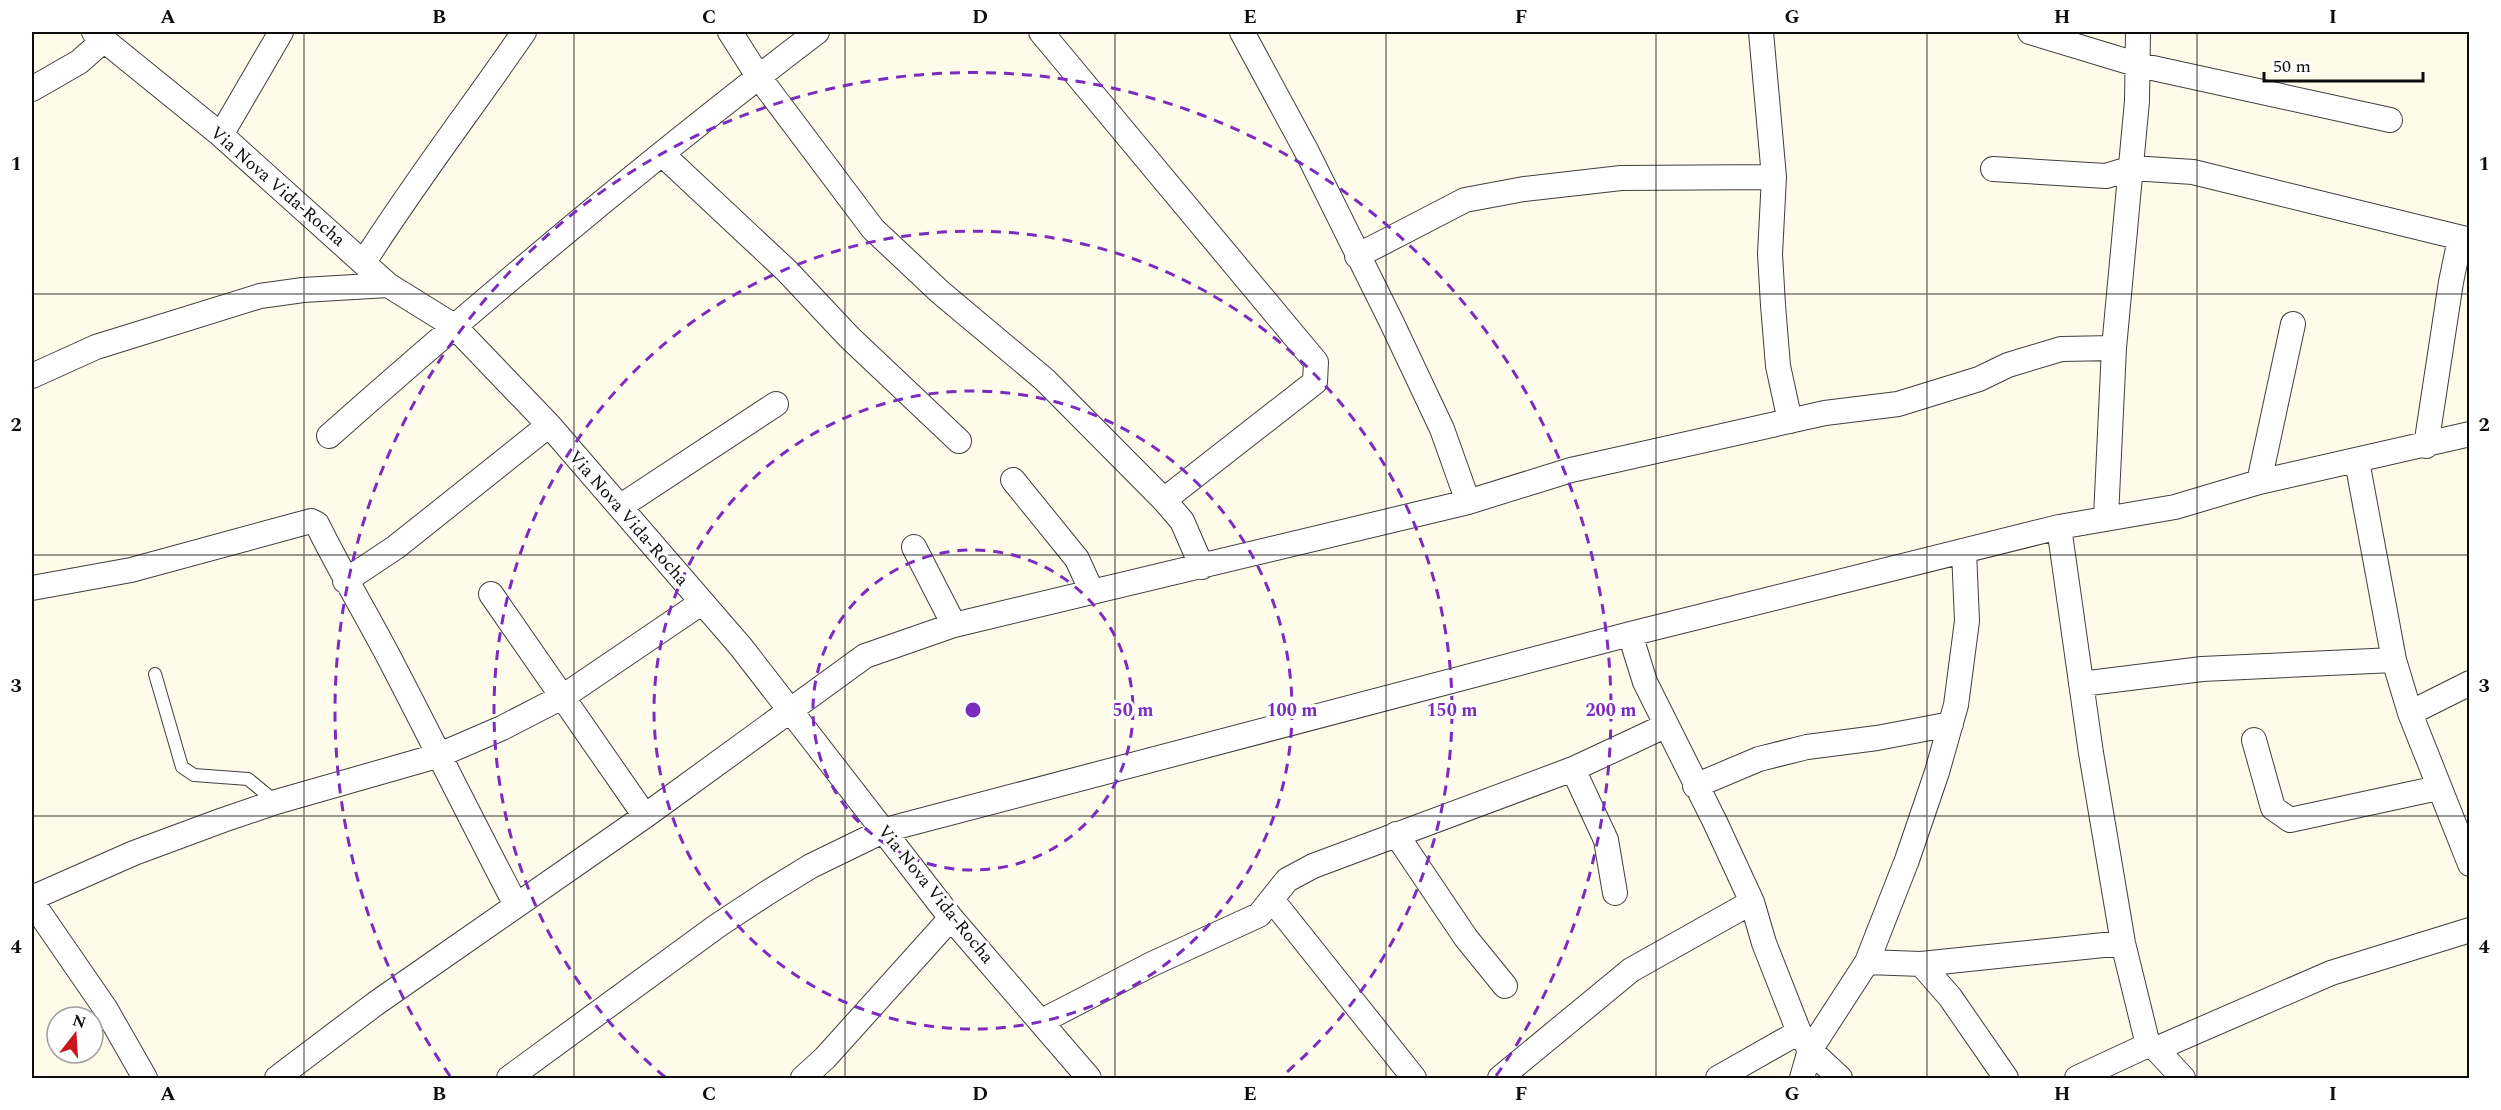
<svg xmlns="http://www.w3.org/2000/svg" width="2501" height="1110" viewBox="0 0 2501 1110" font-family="Spectral,serif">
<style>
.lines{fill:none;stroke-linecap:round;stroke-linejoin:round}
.service-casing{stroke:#3f3f3f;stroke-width:14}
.minor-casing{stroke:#3f3f3f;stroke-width:26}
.service{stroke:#fff;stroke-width:12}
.minor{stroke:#fff;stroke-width:24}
.grid{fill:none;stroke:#0c0c0c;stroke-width:1.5;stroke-opacity:0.55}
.ring{fill:none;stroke:#7b2cbf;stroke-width:3;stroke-dasharray:10 8}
.labels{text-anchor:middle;stroke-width:6;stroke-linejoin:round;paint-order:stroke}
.street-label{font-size:18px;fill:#0c0c0c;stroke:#fff}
.centre{fill:#7b2cbf;stroke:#fff;stroke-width:3}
.ring-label{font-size:18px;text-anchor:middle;font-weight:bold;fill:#7b2cbf;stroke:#fff;stroke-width:6;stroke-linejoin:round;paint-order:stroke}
.neatline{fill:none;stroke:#0c0c0c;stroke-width:2}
.grid-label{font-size:20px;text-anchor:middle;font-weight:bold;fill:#0c0c0c}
</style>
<rect width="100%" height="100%" fill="#fffbea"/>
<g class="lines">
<g class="service-casing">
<path id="service" d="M 155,674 L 182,767 L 194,775 L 248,779 L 276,802"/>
</g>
<g class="minor-casing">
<path id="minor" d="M 94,32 L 221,135 L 388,285 L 454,326 L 549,425 L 741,647 L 951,918 L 1089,1078
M 730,32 L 758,76 L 873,229 L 940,292 L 1045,380 L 1164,500 L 1182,521 L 1202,567
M 1041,32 L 1316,362 L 1315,382 L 1164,500
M 1242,32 L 1307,152 L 1391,321 L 1442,429 L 1468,502
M 1761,32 L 1774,177 L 1770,254 L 1773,305 L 1778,366 L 1790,421
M 2030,32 L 2139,65 L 2390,120
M 32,89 L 79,62 L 104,40
M 221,135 L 281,32
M 662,154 L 787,271 L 849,337 L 959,441
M 1993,169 L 2106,176 L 2132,168 L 2193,172 L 2470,240
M 1357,256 L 1465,200 L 1524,189 L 1621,178 L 1774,177
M 364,262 C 414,183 471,109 524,32
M 32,376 L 96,347 L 260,296 L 303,290 L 388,285
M 329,436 C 487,296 649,160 817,32
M 2426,446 L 2451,282 L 2460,239
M 2357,461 L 2394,660 L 2410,713 L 2470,864
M 1013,480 L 1077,559 L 1092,592
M 2259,482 L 2293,324
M 621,506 L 776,404
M 2106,517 L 2114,348 L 2137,101 L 2138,32
M 2059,527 L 2091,753 L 2123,943 L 2148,1045 L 2156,1049 L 2183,1078
M 914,547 L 954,625
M 345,581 L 396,547 L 549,425
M 32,588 L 131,570 L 311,521 L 317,524 C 341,573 370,620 395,669 C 436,748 475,827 516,905
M 491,594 L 645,816
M 1630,634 L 1645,682 L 1715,822 L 1752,902 L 1764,943 L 1799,1032 L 1810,1050 L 1840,1078
M 2081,684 L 2202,669 L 2394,660
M 2410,713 L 2470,683
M 2254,740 L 2273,808 L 2290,820 L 2438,788
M 1573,769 L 1606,840 L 1615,893
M 1695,786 L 1759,759 L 1807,747 L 1877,738 L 1951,724
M 1396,834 L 1466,938 L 1505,986
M 32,898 L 134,853 L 223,820 L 276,802 L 437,756 L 502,728 L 564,696 L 701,603
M 1273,901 L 1414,1078
M 32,902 L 105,1008 L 145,1078
M 1867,962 L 1921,964 L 2123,943
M 1921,964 L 1950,997 L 2006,1078
M 1042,1021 L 1152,964 L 1259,915 L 1287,880 L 1313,866 L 1573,769 L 1665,726
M 2156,1049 L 2331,973 L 2470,930
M 277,1078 L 375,1004 L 645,816 L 865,656 L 954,625 L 1468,502 L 1571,470 L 1825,413 L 1898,404 L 1979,379 L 2008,365 L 2061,349 L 2114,348
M 509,1078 L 717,926 L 767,893 L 811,866 L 885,830 L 1630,634 L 2059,527 L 2175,507 L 2259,482 L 2470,434
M 803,1078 L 825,1058 L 951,918
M 1500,1078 L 1631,970 L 1752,902
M 1718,1078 L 1799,1032
M 1802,1078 L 1810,1050 L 1867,962 L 1907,860 L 1937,772 L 1956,705 L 1967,621 L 1964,551
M 2077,1078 L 2148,1045"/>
</g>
<use href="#service" class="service"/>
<use href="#minor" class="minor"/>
</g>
<path class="grid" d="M 304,32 L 304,1078M 574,32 L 574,1078M 845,32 L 845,1078M 1115,32 L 1115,1078M 1386,32 L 1386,1078M 1656,32 L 1656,1078M 1927,32 L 1927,1078M 2197,32 L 2197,1078M 32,294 L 2470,294M 32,555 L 2470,555M 32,816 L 2470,816"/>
<g class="ring">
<circle cx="973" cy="710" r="160"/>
<circle cx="973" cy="710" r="319"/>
<path d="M665 1077A479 479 0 1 1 1281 1077"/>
<path d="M450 1076A638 638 0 1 1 1496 1076"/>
</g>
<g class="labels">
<g class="street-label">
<text transform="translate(278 186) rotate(41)" y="6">Via Nova Vida-Rocha</text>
<text transform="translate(629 518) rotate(49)" y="6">Via Nova Vida-Rocha</text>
<text transform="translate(936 894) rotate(51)" y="6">Via Nova Vida-Rocha</text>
</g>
</g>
<circle cx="973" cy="710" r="9" class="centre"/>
<g class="ring-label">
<text x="1133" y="716">50 m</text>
<text x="1292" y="716">100 m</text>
<text x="1452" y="716">150 m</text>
<text x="1611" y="716">200 m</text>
</g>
<rect width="2501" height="1110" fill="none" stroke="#ffffff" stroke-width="66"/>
<g transform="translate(75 1035) rotate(17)"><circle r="28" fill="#ffffff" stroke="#9e9e9e" stroke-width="1.5"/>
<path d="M0-4.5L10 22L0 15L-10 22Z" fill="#c8171c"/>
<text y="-9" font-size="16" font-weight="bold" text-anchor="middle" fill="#0c0c0c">N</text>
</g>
<path d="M2264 72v9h159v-9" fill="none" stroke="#0c0c0c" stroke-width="3"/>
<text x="2273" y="72" font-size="18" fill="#0c0c0c" stroke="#ffffff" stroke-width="4.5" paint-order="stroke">50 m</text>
<rect x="33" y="33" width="2435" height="1044" class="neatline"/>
<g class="grid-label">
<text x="168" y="23">A</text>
<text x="439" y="23">B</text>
<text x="709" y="23">C</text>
<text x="980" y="23">D</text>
<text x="1250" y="23">E</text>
<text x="1521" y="23">F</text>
<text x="1792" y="23">G</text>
<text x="2062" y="23">H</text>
<text x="2333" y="23">I</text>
<text x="16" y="170">1</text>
<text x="2484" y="170">1</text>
<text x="16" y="431">2</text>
<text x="2484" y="431">2</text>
<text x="16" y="692">3</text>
<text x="2484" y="692">3</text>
<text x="16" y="953">4</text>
<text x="2484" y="953">4</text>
<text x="168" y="1100">A</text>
<text x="439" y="1100">B</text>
<text x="709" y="1100">C</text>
<text x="980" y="1100">D</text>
<text x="1250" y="1100">E</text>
<text x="1521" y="1100">F</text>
<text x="1792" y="1100">G</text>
<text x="2062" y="1100">H</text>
<text x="2333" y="1100">I</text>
</g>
</svg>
